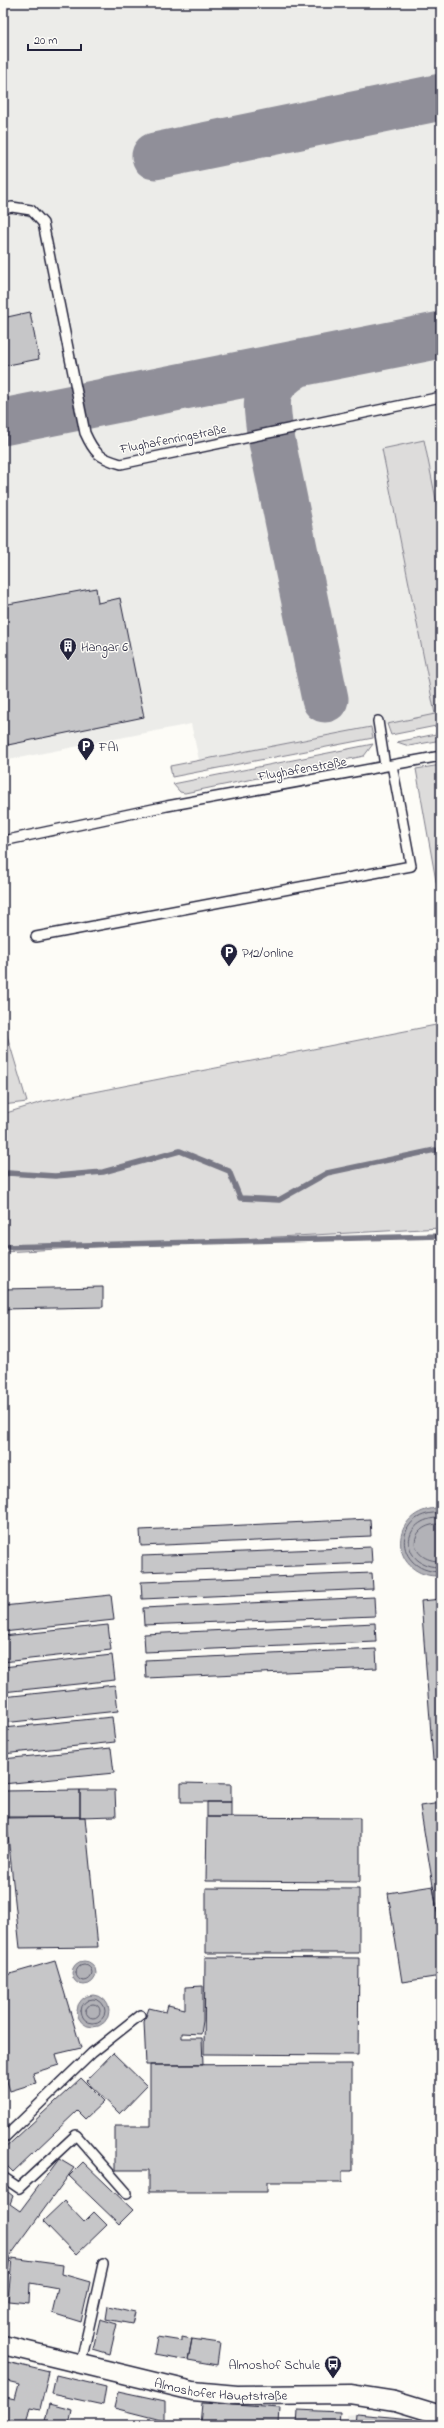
<svg xmlns="http://www.w3.org/2000/svg" width="444" height="2428" viewBox="0 0 444 2428" font-family="'Indie Flower',sans-serif">
<style>
.built{fill:#ecece9}
.green{fill:#dddcdb;stroke:#807f8b}
.water{fill:#b2b2b7;stroke:#787885}
.lines{fill:none;stroke-linecap:round;stroke-linejoin:round}
.shore{stroke:#5c5c6d;stroke-width:1}
.stream{stroke:#787885;stroke-width:5.5}
.taxiway{stroke:#908f99;stroke-width:47}
.building{fill:#c6c6c8;stroke:#22223b}
.service-casing{stroke:#22223b;stroke-width:12}
.minor-casing{stroke:#22223b;stroke-width:21}
.service{stroke:#fdfcf7;stroke-width:9}
.minor{stroke:#fdfcf7;stroke-width:18}
.labels{text-anchor:middle;stroke-width:3;stroke-linejoin:round;paint-order:stroke}
.street-label{font-size:13px;fill:#22223b;stroke:#fdfcf7}
.poi-label{font-size:13px;fill:#22223b;stroke:#fdfcf7;text-anchor:start}
</style>
<rect width="100%" height="100%" fill="#fdfcf7"/>
<filter id="ink" filterUnits="userSpaceOnUse"><feTurbulence type="fractalNoise" baseFrequency=".025" numOctaves="2"/><feDisplacementMap in="SourceGraphic" scale="8" xChannelSelector="R" yChannelSelector="G"/><feConvolveMatrix kernelMatrix="1 2 1 2 8 2 1 2 1" color-interpolation-filters="sRGB"/></filter>
<g filter="url(#ink)">
<path class="built" d="M 3,3 L 441,3 L 441,524 L 424,440 L 382,449 L 435,715 L 199,760 L 191,724 L 3,761 Z
M 356,2414 L 413,2419 L 434,2425 L 348,2425 L 347,2415 Z"/>
<path class="green" d="M 424,440 L 441,524 L 441,725 L 391,735 L 387,724 L 435,714 L 382,449 Z
M 371,727 L 373,738 L 172,777 L 170,766 Z
M 441,733 L 441,740 L 409,746 L 397,742 Z
M 373,744 L 364,756 L 185,793 L 180,792 L 173,784 Z
M 441,765 L 441,909 L 416,769 Z
M 3,986 L 6,1032 L 27,1102 L 3,1105 Z
M 441,1024 L 441,1228 L 3,1252 L 3,1114 L 42,1102 Z"/>
<path class="water" d="M 436,1508 L 441,1509 L 441,1576 C 391,1579 385,1513 436,1508 Z
M72 1973a12 12 0 1 1 24 0a12 12 0 1 1-24 0Z
M77 2011a16 16 0 1 1 32 0a16 16 0 1 1-32 0Z"/>
<g class="lines">
<path class="shore" d="M 441,1513 C 393,1509 391,1572 441,1572
M 441,1518 C 399,1516 398,1568 441,1567
M 441,1524 C 406,1523 407,1562 441,1561
M76 1973a8 8 0 1 1 16 0a8 8 0 1 1-16 0Z
M81 2011a12 12 0 1 1 24 0a12 12 0 1 1-24 0Z
M86 2011a7 7 0 1 1 14 0a7 7 0 1 1-14 0Z"/>
<path class="stream" d="M 3,1176 L 8,1173 L 55,1176 L 103,1172 L 180,1151 L 229,1171 L 240,1198 L 279,1200 L 327,1173 L 435,1150
M 3,1247 L 441,1236"/>
<path class="taxiway" d="M 155,156 L 441,97
M 293,366 C 262,386 266,399 270,432 L 325,699
M 3,422 L 441,335"/>
</g>
<path class="building" d="M 30,312 L 39,359 L 3,366 L 3,318 Z
M 96,588 L 98,603 L 120,598 L 144,717 L 8,745 L 3,720 L 3,605 Z
M 103,1287 L 103,1307 L 3,1309 L 3,1289 Z
M 370,1519 L 371,1536 L 141,1546 L 140,1530 Z
M 371,1547 L 372,1563 L 142,1572 L 142,1556 Z
M 372,1573 L 373,1589 L 142,1599 L 141,1582 Z
M 111,1595 L 114,1620 L 3,1632 L 3,1606 Z
M 374,1597 L 375,1616 L 144,1625 L 143,1608 Z
M 441,1599 L 441,1759 L 433,1760 L 421,1601 Z
M 375,1623 L 376,1642 L 145,1652 L 144,1634 Z
M 108,1625 L 111,1650 L 3,1662 L 3,1636 Z
M 376,1649 L 377,1668 L 146,1678 L 145,1660 Z
M 112,1655 L 115,1680 L 3,1692 L 3,1667 Z
M 115,1685 L 118,1711 L 3,1723 L 3,1697 Z
M 112,1717 L 115,1742 L 3,1754 L 3,1728 Z
M 111,1748 L 114,1773 L 3,1784 L 3,1759 Z
M 181,1783 L 231,1784 L 231,1802 L 181,1802 Z
M 80,1790 L 115,1790 L 116,1816 L 80,1817 Z
M 80,1790 L 80,1817 L 3,1818 L 3,1791 Z
M 207,1802 L 231,1802 L 231,1817 L 207,1817 Z
M 441,1803 L 441,1935 L 420,1806 Z
M 6,1817 L 85,1817 L 98,1947 L 20,1948 Z
M 207,1817 L 360,1818 L 360,1882 L 206,1881 Z
M 433,1886 L 441,1935 L 441,1976 L 402,1982 L 388,1893 Z
M 206,1888 L 359,1889 L 359,1953 L 206,1953 Z
M 205,1957 L 359,1958 L 358,2055 L 204,2054 Z
M 55,1961 L 81,2048 L 56,2054 L 59,2065 L 33,2073 L 36,2083 L 10,2091 L 3,2068 L 3,1976 Z
M 203,1986 L 203,2021 L 201,2034 L 182,2033 L 182,2038 L 202,2038 L 203,2065 L 146,2065 L 144,2022 L 149,2008 L 166,2012 L 168,2005 L 185,2009 L 185,1987 Z
M 113,2053 L 147,2086 L 120,2114 L 86,2081 Z
M 352,2064 L 352,2171 L 342,2171 L 342,2182 L 267,2182 L 267,2192 L 149,2192 L 149,2170 L 115,2170 L 115,2126 L 150,2126 L 150,2065 Z
M 81,2078 L 104,2101 L 85,2119 L 77,2111 L 13,2172 L 3,2162 L 3,2150 Z
M 59,2159 L 74,2168 L 10,2256 L 3,2315 L 3,2188 L 13,2196 L 10,2204 L 20,2211 Z
M 83,2162 L 133,2210 L 119,2224 L 69,2176 Z
M 64,2201 L 84,2222 L 94,2212 L 107,2225 L 76,2255 L 43,2221 Z
M 12,2258 L 63,2265 L 62,2274 L 90,2282 L 81,2322 L 52,2313 L 58,2288 L 30,2283 L 29,2303 L 8,2301 Z
M 108,2306 L 135,2312 L 132,2324 L 106,2319 Z
M 100,2319 L 117,2324 L 110,2354 L 93,2349 Z
M 157,2337 L 182,2341 L 182,2337 L 192,2339 L 188,2360 L 154,2354 Z
M 192,2339 L 220,2343 L 217,2365 L 188,2360 Z
M 3,2361 L 49,2372 L 40,2409 L 30,2407 L 26,2424 L 3,2419 L 6,2397 L 15,2399 L 19,2384 L 3,2380 Z
M 56,2375 L 106,2387 L 103,2405 L 52,2394 Z
M 118,2391 L 165,2401 L 165,2421 L 114,2408 Z
M 202,2403 L 280,2408 L 279,2425 L 200,2425 Z
M 49,2404 L 72,2410 L 69,2425 L 44,2425 Z
M 298,2410 L 340,2412 L 339,2425 L 297,2425 Z
M 356,2414 L 413,2419 L 412,2425 L 355,2425 Z"/>
<g class="lines">
<g class="service-casing">
<path id="service" d="M 3,209 L 12,207 L 31,210 L 43,223 L 85,433 C 94,453 99,458 121,464 L 441,397
M 378,721 L 385,766
M 3,841 L 167,806 L 441,756
M 36,937 L 411,866 L 392,765
M 3,2139 L 92,2053 L 140,2015
M 3,2177 L 19,2188 L 76,2135 L 127,2193
M 81,2362 L 103,2264"/>
</g>
<g class="minor-casing">
<g id="minor">
<path id="s1" d="M 3,2345 L 193,2391 L 237,2395 L 350,2394 L 395,2401 L 441,2415"/>
</g>
</g>
<use href="#service" class="service"/>
<use href="#minor" class="minor"/>
</g>
</g>
<defs>
<g id="building-pin" transform="scale(0.9)"><path d="M0 17L-7.5 6A9.5 9.5 0 1 1 7.5 6Z" fill="#22223b" stroke="#fdfcf7"/><path d="M-4-6H4V6H1V3H-1V6H-4ZM-2.5-4.3h1.7v1.8h-1.7ZM.8-4.3h1.7v1.8H.8ZM-2.5-1h1.7V.8h-1.7ZM.8-1h1.7V.8H.8Z" fill="#fff"/></g>
<g id="parking-pin" transform="scale(0.9)"><path d="M0 17L-7.5 6A9.5 9.5 0 1 1 7.5 6Z" fill="#22223b" stroke="#fdfcf7"/><path d="M-3.5-5.5H1a3.5 3.5 0 0 1 0 7H-1V5.5H-3.5ZM-1-3.4V-.6H.8a1.4 1.4 0 0 0 0-2.8Z" fill="#fff"/></g>
<g id="bus-pin" transform="scale(0.9)"><path d="M0 17L-7.5 6A9.5 9.5 0 1 1 7.5 6Z" fill="#22223b" stroke="#fdfcf7"/><path d="M-5-6H5V4H4V6H2V4H-2V6H-4V4H-5ZM-3.5-4V0h7V-4ZM-3.5 1.2v1.5H-2V1.2ZM2 1.2v1.5H3.5V1.2Z" fill="#fff"/></g>
</defs>
<g fill-rule="evenodd">
<use href="#building-pin" x="68" y="646"/>
<use href="#parking-pin" x="86" y="746"/>
<use href="#parking-pin" x="229" y="952"/>
<use href="#bus-pin" x="333" y="2364"/>
</g>
<g class="labels">
<g class="street-label">
<text transform="translate(173 438) rotate(-11)" y="5">Flughafenringstraße</text>
<text transform="translate(302 768) rotate(-10)" y="5">Flughafenstraße</text>
<text dy="5" stroke="none"><textPath href="#s1" startOffset="223">Almoshofer Hauptstraße</textPath></text>
</g>
<g class="poi-label">
<text x="81" y="651">Hangar 6</text>
<text x="99" y="751">FAI</text>
<text x="242" y="957">P12/online</text>
<text x="320" y="2369" text-anchor="end">Almoshof Schule</text>
</g>
</g>
<rect width="444" height="2428" fill="none" stroke="#fdfcf7" stroke-width="16"/>
<rect x="8" y="8" width="428" height="2412" fill="none" stroke="#22223b" stroke-width="1.5" filter="url(#ink)"/>
<path d="M28 44v6h53v-6" fill="none" stroke="#22223b" stroke-width="2"/>
<text x="34" y="44" font-size="12" fill="#22223b" stroke="#fdfcf7" stroke-width="3" paint-order="stroke">20 m</text>
</svg>
